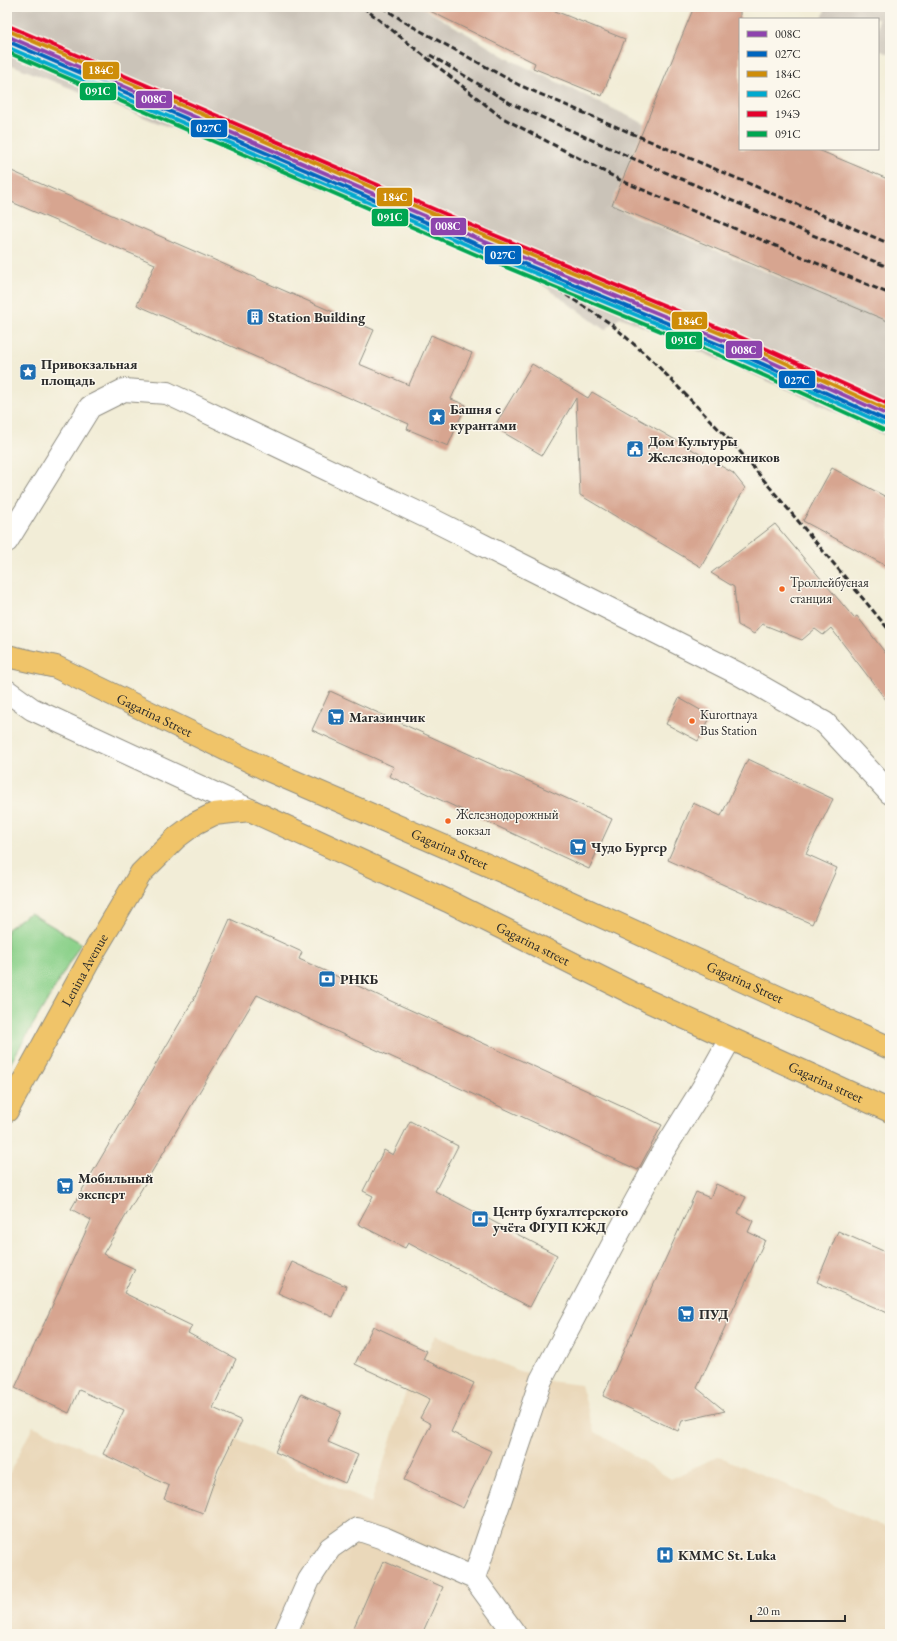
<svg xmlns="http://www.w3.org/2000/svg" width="897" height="1641" viewBox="0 0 897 1641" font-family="'EB Garamond',serif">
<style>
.built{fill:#ead8ba}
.industrial{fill:#cac3b8}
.green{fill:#8cd18b;stroke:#5c7e5b}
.building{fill:#d7a590}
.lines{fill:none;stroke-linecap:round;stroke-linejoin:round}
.minor-casing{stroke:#8e8c81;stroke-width:24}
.major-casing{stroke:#8e8c81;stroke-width:24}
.minor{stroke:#fff;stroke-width:22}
.major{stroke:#f0c469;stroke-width:22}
.rail{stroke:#2b2b2b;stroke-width:3;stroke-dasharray:6 3;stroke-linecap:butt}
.rail-1-casing{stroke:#fbf7ec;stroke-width:7}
.rail-2-casing{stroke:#fbf7ec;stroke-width:7}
.rail-3-casing{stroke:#fbf7ec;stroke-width:7}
.rail-4-casing{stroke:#fbf7ec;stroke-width:7}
.rail-5-casing{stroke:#fbf7ec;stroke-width:7}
.rail-6-casing{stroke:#fbf7ec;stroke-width:7}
.rail-1{stroke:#8e44ad;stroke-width:4}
.rail-2{stroke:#0065bd;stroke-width:4}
.rail-3{stroke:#ce8d09;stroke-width:4}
.rail-4{stroke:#00a9ce;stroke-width:4}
.rail-5{stroke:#e4002b;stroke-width:4}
.rail-6{stroke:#00a651;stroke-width:4}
.bus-dot{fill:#f26522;stroke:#fbf7ec;stroke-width:1.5}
.labels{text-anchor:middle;stroke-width:3;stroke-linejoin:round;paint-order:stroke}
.bus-label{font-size:13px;fill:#2b2b2b;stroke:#fbf7ec;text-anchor:start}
.poi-label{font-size:14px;font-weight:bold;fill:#2b2b2b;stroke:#fbf7ec;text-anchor:start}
.street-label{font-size:14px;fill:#2b2b2b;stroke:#fbf7ec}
.line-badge{stroke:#fbf7ec;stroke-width:1.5}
.badge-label{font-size:11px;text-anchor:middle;font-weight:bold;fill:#fff}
</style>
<rect width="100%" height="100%" fill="#fbf7ec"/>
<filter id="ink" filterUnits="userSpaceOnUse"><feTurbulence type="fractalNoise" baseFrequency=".025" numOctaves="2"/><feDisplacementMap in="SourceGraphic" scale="8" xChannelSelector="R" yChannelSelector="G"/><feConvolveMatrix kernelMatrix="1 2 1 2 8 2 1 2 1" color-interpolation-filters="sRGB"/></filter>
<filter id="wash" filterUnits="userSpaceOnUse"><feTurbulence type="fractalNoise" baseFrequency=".012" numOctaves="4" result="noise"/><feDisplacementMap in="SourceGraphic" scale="16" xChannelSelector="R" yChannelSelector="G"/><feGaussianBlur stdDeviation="0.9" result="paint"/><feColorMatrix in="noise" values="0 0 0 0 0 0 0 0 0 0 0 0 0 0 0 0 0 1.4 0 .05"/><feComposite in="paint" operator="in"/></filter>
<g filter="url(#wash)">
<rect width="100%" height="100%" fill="#f2edd7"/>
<path class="built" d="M 436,1335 L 541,1380 L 581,1385 L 594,1431 L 671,1479 L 718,1456 L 890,1529 L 890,1634 L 7,1634 L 7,1478 L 33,1426 L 169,1486 L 164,1498 L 203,1512 L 236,1439 L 371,1503 L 407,1388 Z"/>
<path class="industrial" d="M 7,7 L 422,7 L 511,60 L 645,124 L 611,206 L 752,266 L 890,322 L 890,438 L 788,390 L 620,317 L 605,330 L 523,271 L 239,155 L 7,63 Z
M 826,7 L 890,7 L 890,54 L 878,50 L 878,19 L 822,19 Z"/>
<path class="green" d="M 30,913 L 81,943 L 7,1069 L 7,929 Z"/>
<g id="blocks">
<path class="building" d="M 422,7 L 545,7 L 625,39 L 602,96 L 533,68 L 535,63 Z
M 694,7 L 740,7 L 740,149 L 816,149 L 890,180 L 890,322 L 612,205 Z
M 7,169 L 374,330 L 359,364 L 409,385 L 431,335 L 472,353 L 451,399 L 466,405 L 448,446 L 407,429 L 409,424 L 137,305 L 155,264 L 7,200 Z
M 532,364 L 588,398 L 592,392 L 733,473 L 745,488 L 701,567 L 580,495 L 576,398 L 542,455 L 494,427 Z
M 832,468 L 890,499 L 890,568 L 803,521 Z
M 775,524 L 854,618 L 857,616 L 890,659 L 890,705 L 831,628 L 823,635 L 815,629 L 802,640 L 762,624 L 754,634 L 738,625 L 734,587 L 711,573 Z
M 330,691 L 612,819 L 589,869 L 389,776 L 394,767 L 312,730 Z
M 679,698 L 711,716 L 698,741 L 666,724 Z
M 748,759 L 833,799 L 806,854 L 837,868 L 812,924 L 668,860 L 693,803 L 721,816 Z
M 230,919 L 302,952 L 299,959 L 662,1125 L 638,1170 L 257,995 L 103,1254 L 135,1269 L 124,1293 L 192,1326 L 188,1333 L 236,1359 L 213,1408 L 242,1421 L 218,1470 L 203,1513 L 164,1499 L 169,1486 L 103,1454 L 124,1410 L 79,1390 L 69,1413 L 15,1388 L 91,1220 L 71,1209 L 195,997 Z
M 410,1121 L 458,1146 L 435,1191 L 557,1255 L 530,1307 L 408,1243 L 405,1248 L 358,1224 L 373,1196 L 363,1191 L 384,1150 L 393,1155 Z
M 716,1184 L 746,1197 L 738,1213 L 753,1221 L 748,1232 L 765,1240 L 697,1388 L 725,1411 L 682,1421 L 678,1431 L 603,1396 L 696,1192 L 710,1198 Z
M 838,1231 L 890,1254 L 890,1314 L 817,1282 Z
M 292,1262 L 346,1286 L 333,1317 L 278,1293 Z
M 373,1326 L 427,1351 L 423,1359 L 474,1383 L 451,1432 L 491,1451 L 463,1508 L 404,1480 L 431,1424 L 420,1418 L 430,1399 L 355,1364 Z
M 301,1394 L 341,1412 L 328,1442 L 358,1455 L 345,1483 L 275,1452 Z
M 383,1561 L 443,1587 L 422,1634 L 351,1634 Z"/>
</g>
</g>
<g filter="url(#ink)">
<use href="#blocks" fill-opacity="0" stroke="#8e8c81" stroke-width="1"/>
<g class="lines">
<g class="minor-casing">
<path id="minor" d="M 7,541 L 90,407 L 124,390 L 167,393 L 433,520 L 737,673 L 825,723 L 890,793
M 7,691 L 32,709 L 250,810
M 285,1634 L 309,1580 L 330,1548 L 357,1529 L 386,1539 L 474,1578
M 515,1634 L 474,1578 L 541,1380 L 633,1206 L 661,1155 L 702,1089 L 730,1039"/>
</g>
<g class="major-casing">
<g id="major">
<path id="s1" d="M 7,656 L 56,667 L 268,770 L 515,877 L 890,1048"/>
<path id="s2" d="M 7,1111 L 95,950 L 141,873 L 176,838 L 196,823 L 214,814 L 250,810 L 448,901 L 648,1001 L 890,1111"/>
</g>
</g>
<use href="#minor" class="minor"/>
<use href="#major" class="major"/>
<path class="rail" d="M 363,7 L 501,117 L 622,181 L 890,294
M 382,7 L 408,24 L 519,85 L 890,244
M 430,55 L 510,103 L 632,158 L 890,268
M 483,241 L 611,324 L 653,361 L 737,448 L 890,631
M 883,413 L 890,417"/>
<g class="rail-1-casing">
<path id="rail-1" d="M 7,36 L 483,241 L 727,342 L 890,416"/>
</g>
<g class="rail-2-casing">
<path id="rail-2" d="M 7,41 L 481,246 L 725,347 L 888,421"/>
</g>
<g class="rail-3-casing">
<path id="rail-3" d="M 9,31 L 485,236 L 729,337 L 890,411"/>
</g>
<g class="rail-4-casing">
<path id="rail-4" d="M 7,47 L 479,250 L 723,351 L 886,425"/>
</g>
<g class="rail-5-casing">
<path id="rail-5" d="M 11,27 L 487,232 L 731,333 L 890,405"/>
</g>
<g class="rail-6-casing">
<path id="rail-6" d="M 7,52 L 477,255 L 721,356 L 884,430"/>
</g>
<use href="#rail-1" class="rail-1"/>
<use href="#rail-2" class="rail-2"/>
<use href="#rail-3" class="rail-3"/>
<use href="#rail-4" class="rail-4"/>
<use href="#rail-5" class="rail-5"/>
<use href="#rail-6" class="rail-6"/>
</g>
</g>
<defs>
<g id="building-square" transform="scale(0.9)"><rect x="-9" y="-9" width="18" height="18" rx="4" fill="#1f6fb2" stroke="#fbf7ec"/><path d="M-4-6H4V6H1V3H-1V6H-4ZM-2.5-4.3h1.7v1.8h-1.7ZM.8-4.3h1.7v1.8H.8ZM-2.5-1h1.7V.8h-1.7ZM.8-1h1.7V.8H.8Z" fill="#fff"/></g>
<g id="sight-square" transform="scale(0.9)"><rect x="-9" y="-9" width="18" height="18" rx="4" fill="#1f6fb2" stroke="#fbf7ec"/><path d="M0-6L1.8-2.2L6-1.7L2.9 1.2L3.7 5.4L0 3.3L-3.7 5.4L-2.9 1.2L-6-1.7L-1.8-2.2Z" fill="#fff"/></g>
<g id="civic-square" transform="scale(0.9)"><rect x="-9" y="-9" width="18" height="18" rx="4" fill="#1f6fb2" stroke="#fbf7ec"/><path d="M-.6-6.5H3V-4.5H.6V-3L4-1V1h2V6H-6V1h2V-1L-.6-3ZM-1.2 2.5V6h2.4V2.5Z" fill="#fff"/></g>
<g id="supermarket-square" transform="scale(0.9)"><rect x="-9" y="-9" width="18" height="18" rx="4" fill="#1f6fb2" stroke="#fbf7ec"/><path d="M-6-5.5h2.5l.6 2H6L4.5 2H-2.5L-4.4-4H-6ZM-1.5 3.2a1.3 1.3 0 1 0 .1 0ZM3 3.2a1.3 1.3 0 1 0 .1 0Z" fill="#fff"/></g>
<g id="bank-square" transform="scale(0.9)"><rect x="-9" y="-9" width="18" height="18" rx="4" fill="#1f6fb2" stroke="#fbf7ec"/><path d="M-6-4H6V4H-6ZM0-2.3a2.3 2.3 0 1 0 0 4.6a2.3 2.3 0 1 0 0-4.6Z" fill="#fff"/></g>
<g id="hospital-square" transform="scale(0.9)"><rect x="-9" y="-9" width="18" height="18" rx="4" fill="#1f6fb2" stroke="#fbf7ec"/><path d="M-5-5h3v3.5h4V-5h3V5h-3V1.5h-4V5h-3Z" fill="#fff"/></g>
</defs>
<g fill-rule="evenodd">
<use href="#building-square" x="255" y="317"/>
<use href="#sight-square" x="28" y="372"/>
<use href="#sight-square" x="437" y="417"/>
<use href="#civic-square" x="635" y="449"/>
<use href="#supermarket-square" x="336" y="717"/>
<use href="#supermarket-square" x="578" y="847"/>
<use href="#bank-square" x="327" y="979"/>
<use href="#supermarket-square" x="65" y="1186"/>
<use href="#bank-square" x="480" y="1219"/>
<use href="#supermarket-square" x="686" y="1314"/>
<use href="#hospital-square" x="665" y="1555"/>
</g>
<g class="bus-dot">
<circle cx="782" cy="589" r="3.5"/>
<circle cx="692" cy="721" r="3.5"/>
<circle cx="448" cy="821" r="3.5"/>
</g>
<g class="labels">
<g class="bus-label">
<text x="790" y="587">Троллейбусная<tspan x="790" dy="16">станция</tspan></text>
<text x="700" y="719">Kurortnaya<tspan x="700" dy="16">Bus Station</tspan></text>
<text x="456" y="819">Железнодорожный<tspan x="456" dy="16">вокзал</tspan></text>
</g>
<g class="poi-label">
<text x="268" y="322">Station Building</text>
<text x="41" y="369">Привокзальная<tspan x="41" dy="16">площадь</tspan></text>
<text x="450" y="414">Башня с<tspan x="450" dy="16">курантами</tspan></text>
<text x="648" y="446">Дом Культуры<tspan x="648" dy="16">Железнодорожников</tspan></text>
<text x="349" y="722">Магазинчик</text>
<text x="591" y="852">Чудо Бургер</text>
<text x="340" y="984">РНКБ</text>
<text x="78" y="1183">Мобильный<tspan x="78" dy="16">эксперт</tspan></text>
<text x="493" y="1216">Центр бухгалтерского<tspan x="493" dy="16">учёта ФГУП КЖД</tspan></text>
<text x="699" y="1319">ПУД</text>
<text x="678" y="1560">KMMC St. Luka</text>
</g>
<g class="street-label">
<text dy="5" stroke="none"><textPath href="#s1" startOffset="160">Gagarina Street</textPath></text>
<text dy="5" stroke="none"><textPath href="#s1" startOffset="484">Gagarina Street</textPath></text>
<text dy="5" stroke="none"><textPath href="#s2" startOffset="717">Gagarina street</textPath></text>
<text dy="5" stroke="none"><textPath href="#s2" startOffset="161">Lenina Avenue</textPath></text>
<text dy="5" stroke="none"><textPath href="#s1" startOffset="808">Gagarina Street</textPath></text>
<text dy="5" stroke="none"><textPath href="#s2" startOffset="1041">Gagarina street</textPath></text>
</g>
</g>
<g class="line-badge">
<rect x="82" y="61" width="38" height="19" rx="4" fill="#ce8d09"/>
<rect x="79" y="82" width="38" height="19" rx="4" fill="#00a651"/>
<rect x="135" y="90" width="38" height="19" rx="4" fill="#8e44ad"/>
<rect x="190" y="119" width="38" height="19" rx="4" fill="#0065bd"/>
<rect x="376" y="187" width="37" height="20" rx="4" fill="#ce8d09"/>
<rect x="371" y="208" width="38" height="19" rx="4" fill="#00a651"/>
<rect x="430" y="217" width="37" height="19" rx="4" fill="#8e44ad"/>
<rect x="484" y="245" width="38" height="20" rx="4" fill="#0065bd"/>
<rect x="671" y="311" width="37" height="19" rx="4" fill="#ce8d09"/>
<rect x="665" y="331" width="38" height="19" rx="4" fill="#00a651"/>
<rect x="725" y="340" width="38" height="19" rx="4" fill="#8e44ad"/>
<rect x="778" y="370" width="38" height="19" rx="4" fill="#0065bd"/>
</g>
<g class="badge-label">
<text x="101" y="74">184С</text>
<text x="98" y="95">091С</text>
<text x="154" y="103">008С</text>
<text x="209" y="132">027С</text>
<text x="395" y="201">184С</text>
<text x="390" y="221">091С</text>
<text x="448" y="230">008С</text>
<text x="503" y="259">027С</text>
<text x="690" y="325">184С</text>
<text x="684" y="344">091С</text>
<text x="744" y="354">008С</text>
<text x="797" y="384">027С</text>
</g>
<rect width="897" height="1641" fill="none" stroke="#fbf7ec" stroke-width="24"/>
<rect x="739" y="18" width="140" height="132" fill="#fbf7ec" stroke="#a8a59f"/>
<rect x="747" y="31" width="20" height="6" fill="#8e44ad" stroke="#a8a59f"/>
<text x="775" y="38" font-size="12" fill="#2b2b2b">008С</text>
<rect x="747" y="51" width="20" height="6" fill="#0065bd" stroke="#a8a59f"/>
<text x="775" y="58" font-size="12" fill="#2b2b2b">027С</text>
<rect x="747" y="71" width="20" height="6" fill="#ce8d09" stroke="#a8a59f"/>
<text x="775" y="78" font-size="12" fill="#2b2b2b">184С</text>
<rect x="747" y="91" width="20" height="6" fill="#00a9ce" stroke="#a8a59f"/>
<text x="775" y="98" font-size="12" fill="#2b2b2b">026С</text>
<rect x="747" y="111" width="20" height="6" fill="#e4002b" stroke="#a8a59f"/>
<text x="775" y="118" font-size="12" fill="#2b2b2b">194Э</text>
<rect x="747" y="131" width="20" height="6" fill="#00a651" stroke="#a8a59f"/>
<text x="775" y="138" font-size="12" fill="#2b2b2b">091С</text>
<path d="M751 1615v6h94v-6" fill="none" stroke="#2b2b2b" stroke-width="2"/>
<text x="757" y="1615" font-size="12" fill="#2b2b2b" stroke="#fbf7ec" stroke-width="3" paint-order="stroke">20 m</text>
</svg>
